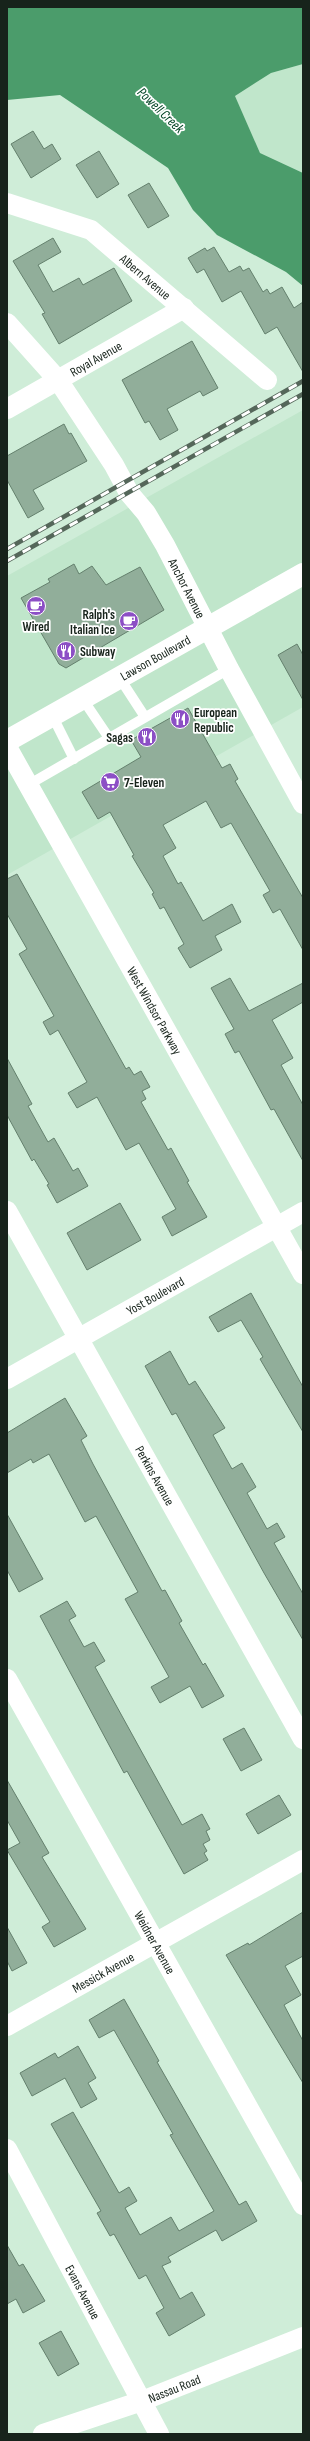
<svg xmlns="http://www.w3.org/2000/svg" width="310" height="2441" viewBox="0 0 310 2441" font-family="'Sofia Sans Condensed',sans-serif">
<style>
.built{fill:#c0e6cb}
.water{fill:#4b9c6b}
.building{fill:#91ae9a;stroke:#64806d}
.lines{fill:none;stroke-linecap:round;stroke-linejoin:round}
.lane{stroke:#fff;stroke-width:10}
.street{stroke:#fff;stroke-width:20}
.secondary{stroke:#fff;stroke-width:22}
.rail-casing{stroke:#55675a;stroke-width:4.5}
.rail{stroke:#fff;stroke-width:3;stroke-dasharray:9;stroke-linecap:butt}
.labels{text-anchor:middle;stroke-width:3.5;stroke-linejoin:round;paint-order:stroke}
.street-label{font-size:13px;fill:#17231b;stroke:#fff}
.poi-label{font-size:13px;font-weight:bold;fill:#17231b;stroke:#fff;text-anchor:start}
.water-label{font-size:14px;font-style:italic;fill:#024524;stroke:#fff}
</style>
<rect width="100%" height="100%" fill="#cfedd8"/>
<path class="built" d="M 303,64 L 303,173 L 260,153 L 235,96 L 271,73 Z
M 303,410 L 303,707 L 7,875 L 7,576 Z"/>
<path class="water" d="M 7,7 L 303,7 L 303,64 L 271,73 L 235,96 L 260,153 L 303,173 L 303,286 L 286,272 L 217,235 L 193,210 L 168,168 L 60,95 L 7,100 Z"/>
<path class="building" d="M 33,131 L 44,149 L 52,144 L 61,159 L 31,178 L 11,144 Z
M 99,151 L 119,184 L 97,198 L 76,165 Z
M 149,183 L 169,216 L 148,228 L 128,195 Z
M 53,238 L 61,252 L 38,265 L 53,292 L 79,278 L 83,285 L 114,268 L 132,301 L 59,344 L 42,314 L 45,313 L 13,261 Z
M 214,247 L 229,272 L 240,266 L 243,271 L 249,268 L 263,292 L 267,289 L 270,294 L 282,287 L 294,308 L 303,302 L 303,372 L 277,327 L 265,334 L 241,291 L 222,302 L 204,269 L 197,273 L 188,258 L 205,248 L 207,251 Z
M 192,341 L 218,388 L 203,396 L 200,391 L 167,409 L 178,430 L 160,440 L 149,421 L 145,423 L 122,380 Z
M 64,424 L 69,434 L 71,433 L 87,461 L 33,490 L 44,509 L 28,518 L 7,480 L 7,456 Z
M 74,564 L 79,574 L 92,566 L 106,585 L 140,567 L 164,610 L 66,668 L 59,664 L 21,598 L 50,582 L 48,579 Z
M 297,644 L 303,655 L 303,700 L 278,655 Z
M 188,708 L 222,768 L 230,764 L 238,779 L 235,781 L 303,898 L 303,950 L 280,909 L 273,913 L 263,895 L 270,891 L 231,823 L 221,828 L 206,801 L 163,825 L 176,848 L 163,856 L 178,884 L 181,882 L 203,921 L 232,904 L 241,922 L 215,936 L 222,950 L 190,968 L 178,948 L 184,944 L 164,907 L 160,909 L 152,894 L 154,893 L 132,856 L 134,855 L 110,812 L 98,819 L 82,792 L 141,757 L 131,740 Z
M 17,874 L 126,1069 L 129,1067 L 134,1075 L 141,1071 L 150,1087 L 142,1091 L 146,1099 L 141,1102 L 168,1150 L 171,1148 L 189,1181 L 187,1182 L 207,1217 L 172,1236 L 162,1217 L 176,1209 L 139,1143 L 126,1150 L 97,1097 L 77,1108 L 68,1093 L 87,1082 L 58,1030 L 50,1035 L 43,1022 L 54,1016 L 19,954 L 27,949 L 7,914 L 7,879 Z
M 230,978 L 249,1011 L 303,983 L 303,1002 L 272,1020 L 293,1058 L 281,1065 L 303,1105 L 303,1161 L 274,1109 L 271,1110 L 239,1051 L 235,1053 L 225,1034 L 234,1029 L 211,988 Z
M 7,1058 L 32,1104 L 28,1106 L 48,1142 L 54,1138 L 73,1171 L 78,1168 L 88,1186 L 57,1203 L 47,1185 L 49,1184 L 34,1159 L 32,1161 L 7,1115 Z
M 120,1203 L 141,1240 L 87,1270 L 67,1233 Z
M 251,1293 L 303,1387 L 303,1432 L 260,1359 L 263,1357 L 241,1320 L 218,1332 L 209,1317 Z
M 170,1351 L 189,1385 L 195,1381 L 225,1428 L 213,1435 L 232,1469 L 242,1463 L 256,1487 L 247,1493 L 267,1529 L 277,1523 L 285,1537 L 274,1543 L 303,1594 L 303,1640 L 264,1573 L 176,1413 L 172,1415 L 145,1366 Z
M 65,1398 L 87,1436 L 81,1440 L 93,1464 L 162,1591 L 165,1590 L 182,1621 L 179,1623 L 203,1665 L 205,1663 L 224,1696 L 202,1708 L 190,1686 L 160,1703 L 151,1687 L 169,1677 L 125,1599 L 138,1592 L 96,1516 L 85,1522 L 49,1454 L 33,1463 L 31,1459 L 7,1473 L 7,1433 Z
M 7,1514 L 43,1579 L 19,1592 L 7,1570 Z
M 67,1601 L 76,1616 L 69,1620 L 84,1647 L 94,1642 L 105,1661 L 95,1667 L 182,1825 L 202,1814 L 210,1829 L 206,1831 L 210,1840 L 203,1844 L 207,1851 L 204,1853 L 208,1860 L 184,1874 L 127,1771 L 124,1773 L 40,1616 Z
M 244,1728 L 262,1760 L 241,1771 L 223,1739 Z
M 7,1780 L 49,1853 L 42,1857 L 86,1929 L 54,1947 L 42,1927 L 50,1922 L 7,1850 L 20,1843 L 7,1820 Z
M 279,1795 L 291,1815 L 258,1834 L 246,1814 Z
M 303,1912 L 303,1956 L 285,1966 L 301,1995 L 284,2005 L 303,2041 L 303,2083 L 226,1955 L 248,1943 L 249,1945 Z
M 7,1927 L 27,1963 L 12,1971 L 7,1961 Z
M 124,1999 L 159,2061 L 157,2062 L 239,2205 L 246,2201 L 257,2221 L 222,2241 L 216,2230 L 168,2257 L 171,2262 L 162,2266 L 180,2299 L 192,2292 L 205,2315 L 169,2336 L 156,2313 L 164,2308 L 146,2275 L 139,2279 L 114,2234 L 110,2236 L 97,2213 L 101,2211 L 51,2124 L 73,2112 L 119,2193 L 129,2187 L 137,2201 L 125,2208 L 140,2235 L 171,2217 L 179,2231 L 214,2211 L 170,2135 L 173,2134 L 114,2030 L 99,2038 L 89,2020 Z
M 78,2046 L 96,2078 L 88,2083 L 97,2099 L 81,2108 L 65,2078 L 32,2096 L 20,2073 L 55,2053 L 58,2058 Z
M 7,2245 L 19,2266 L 23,2264 L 45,2301 L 23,2313 L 16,2299 L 7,2304 Z
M 61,2331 L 79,2364 L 58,2376 L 39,2343 Z"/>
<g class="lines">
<path class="lane" d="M 119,677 L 145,717
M 82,698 L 109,738
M 52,715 L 74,759
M 28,785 L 229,669"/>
<g class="street">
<path id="s1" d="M 7,203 L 91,230 L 267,380"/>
<path id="s2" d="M 7,323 L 58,380 L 114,465 L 129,493 L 146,513 L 165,545 L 229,669 L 303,804"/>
<path id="s3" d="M 7,409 L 184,308"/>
<path id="s4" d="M 7,747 L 303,1274"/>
<path id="s5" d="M 7,1211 L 303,1739"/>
<path id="s6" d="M 7,1379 L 303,1212"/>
<path id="s7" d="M 7,1679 L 303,2205"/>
<path id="s8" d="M 7,2026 L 303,1860"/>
<path id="s9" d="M 7,2149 L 159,2434"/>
<path id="s10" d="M 43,2434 L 142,2401 L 303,2337"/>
</g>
<path class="secondary" id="s11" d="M 7,741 L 303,574"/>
<g class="rail-casing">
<path id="rail" d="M 7,549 L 303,381
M 7,561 L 303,394"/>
</g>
<use href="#rail" class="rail"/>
</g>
<defs>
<g id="cafe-disc" transform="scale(1)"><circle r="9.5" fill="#8c4fc5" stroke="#fff"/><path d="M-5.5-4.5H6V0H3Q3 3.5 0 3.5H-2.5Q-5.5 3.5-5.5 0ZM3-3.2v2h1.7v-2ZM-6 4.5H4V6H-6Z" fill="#fff"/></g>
<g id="restaurant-disc" transform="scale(1)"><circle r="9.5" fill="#8c4fc5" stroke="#fff"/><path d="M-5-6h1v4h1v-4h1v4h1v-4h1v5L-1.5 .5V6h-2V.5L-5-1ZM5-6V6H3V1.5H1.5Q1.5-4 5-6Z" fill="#fff"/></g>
<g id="supermarket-disc" transform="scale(1)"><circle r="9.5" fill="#8c4fc5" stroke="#fff"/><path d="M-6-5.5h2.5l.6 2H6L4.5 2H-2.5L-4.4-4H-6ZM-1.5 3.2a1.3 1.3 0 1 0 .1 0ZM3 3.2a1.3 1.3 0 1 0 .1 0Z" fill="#fff"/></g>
</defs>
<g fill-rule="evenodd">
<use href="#cafe-disc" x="36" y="606"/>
<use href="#cafe-disc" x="129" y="621"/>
<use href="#restaurant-disc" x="66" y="651"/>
<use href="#restaurant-disc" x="180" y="719"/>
<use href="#restaurant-disc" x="147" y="737"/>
<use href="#supermarket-disc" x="110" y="782"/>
</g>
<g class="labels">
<g class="street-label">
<text dy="5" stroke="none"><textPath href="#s1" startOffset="160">Albern Avenue</textPath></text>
<text dy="5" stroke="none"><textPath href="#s3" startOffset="102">Royal Avenue</textPath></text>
<text dy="5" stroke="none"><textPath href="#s2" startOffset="322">Anchor Avenue</textPath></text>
<text dy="5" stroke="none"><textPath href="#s11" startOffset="170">Lawson Boulevard</textPath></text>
<text dy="5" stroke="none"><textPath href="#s4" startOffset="302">West Windsor Parkway</textPath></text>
<text dy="5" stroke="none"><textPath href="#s6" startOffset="170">Yost Boulevard</textPath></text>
<text dy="5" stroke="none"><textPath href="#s5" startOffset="303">Perkins Avenue</textPath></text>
<text dy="5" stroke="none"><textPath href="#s7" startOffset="302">Weidner Avenue</textPath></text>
<text dy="5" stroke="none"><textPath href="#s8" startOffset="110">Messick Avenue</textPath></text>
<text dy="5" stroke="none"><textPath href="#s9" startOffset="162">Evans Avenue</textPath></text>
<text dy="5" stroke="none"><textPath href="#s10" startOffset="139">Nassau Road</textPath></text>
</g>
<g class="poi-label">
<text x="115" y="619" text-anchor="end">Ralph's<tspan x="115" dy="15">Italian Ice</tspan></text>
<text x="36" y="631" text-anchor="middle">Wired</text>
<text x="80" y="656">Subway</text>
<text x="194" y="717">European<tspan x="194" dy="15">Republic</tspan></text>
<text x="133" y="742" text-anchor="end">Sagas</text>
<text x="124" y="787">7-Eleven</text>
</g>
<g class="water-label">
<text transform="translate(161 110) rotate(44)" y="5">Powell Creek</text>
</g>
</g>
<rect width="310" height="2441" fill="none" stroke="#17231b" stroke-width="16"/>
</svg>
